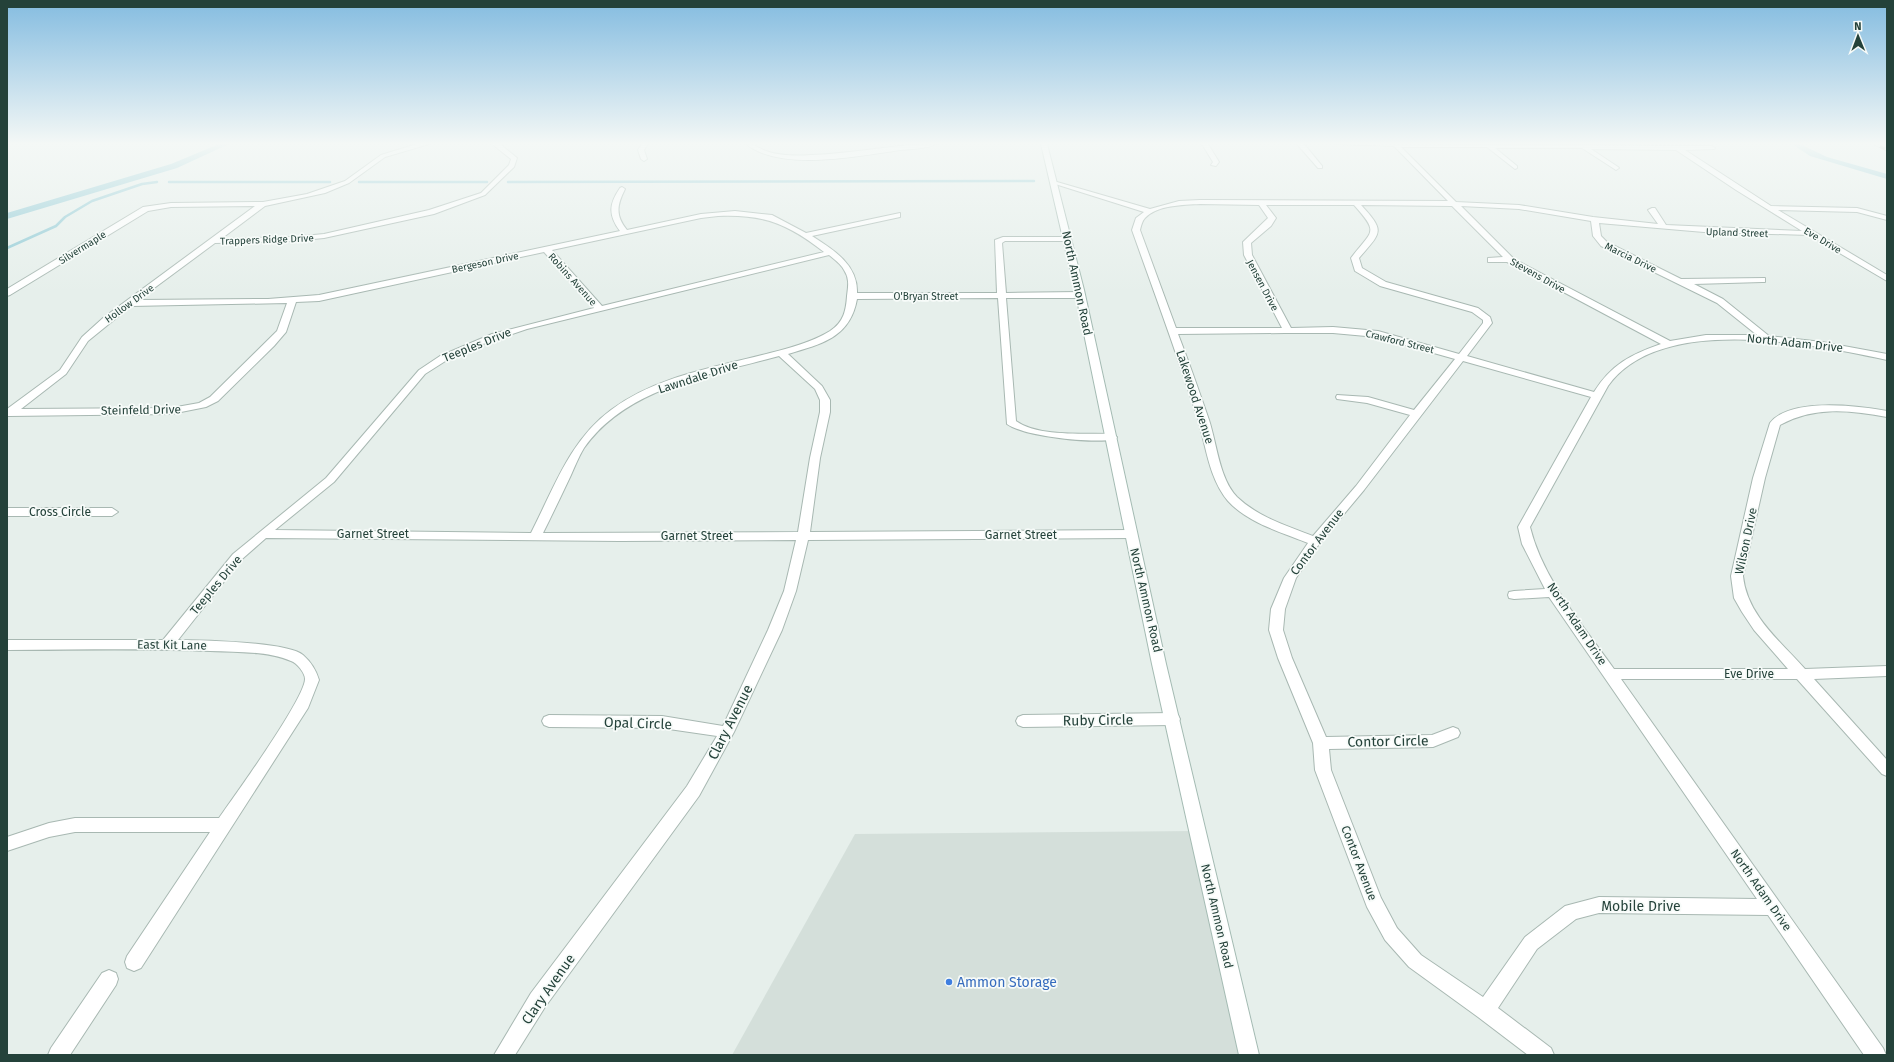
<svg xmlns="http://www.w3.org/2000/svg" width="1894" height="1062" viewBox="0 0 1894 1062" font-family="'Fira Sans',sans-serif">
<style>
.built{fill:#d4dfda}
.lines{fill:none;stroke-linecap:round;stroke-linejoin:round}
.stream{stroke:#8ec9d4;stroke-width:2.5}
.canal{fill:#8ec9d4;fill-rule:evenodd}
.street-casing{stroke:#a8b8b2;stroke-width:2}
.secondary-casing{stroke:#a4bbb3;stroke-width:2}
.street{fill:#fff;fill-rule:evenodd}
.secondary{fill:#fff;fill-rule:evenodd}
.rail-casing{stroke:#5f7d75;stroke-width:3}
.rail{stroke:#f7fbf9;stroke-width:2;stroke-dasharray:5.5;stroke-linecap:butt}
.shop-dot{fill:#3f7fe0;stroke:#f7fbf9;stroke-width:1.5}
.labels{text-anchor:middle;stroke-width:3.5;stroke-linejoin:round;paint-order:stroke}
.far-street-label{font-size:10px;fill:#24423a;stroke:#f7fbf9}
.street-label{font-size:12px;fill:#24423a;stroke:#f7fbf9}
.near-street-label{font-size:14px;fill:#24423a;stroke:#f7fbf9}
.near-shop-label{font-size:14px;fill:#366cbe;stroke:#f7fbf9;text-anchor:start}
</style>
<rect width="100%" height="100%" fill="#e6efeb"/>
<path class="built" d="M 1198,831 L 1248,1055 L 732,1055 L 855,834 Z"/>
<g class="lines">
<path class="stream" d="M 169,182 L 330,182
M 359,182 L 487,182
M 508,182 L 1034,181
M 7,248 L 56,226 L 65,217 L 92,201 L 142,184 L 157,182"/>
<path class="canal" d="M 219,144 L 229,144 L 177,168 L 7,219 L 7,213 L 171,164 Z
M 1792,144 L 1800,144 L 1827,157 L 1887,174 L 1887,179 L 1810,156 Z"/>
<g class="street-casing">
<path id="street" d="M 417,144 L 429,144 L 385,157 L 349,183 L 325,193 L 265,206 L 221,239 L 293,237 L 324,234 L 429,210 L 481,193 L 509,165 L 511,159 L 492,144 L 500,144 L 517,158 L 514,167 L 485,195 L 434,214 L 324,238 L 293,241 L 215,243 L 138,300 L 268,299 L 319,295 L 620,231 C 608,215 609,204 620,188 L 622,187 L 625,189 C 617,205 615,215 627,230 L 701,214 L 735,211 L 772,215 L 806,233 L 900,213 L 900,217 L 812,236 C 834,250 858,265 857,293 L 997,293 L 995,240 L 1003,237 L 1067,237 L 1071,239 L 1070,241 L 1005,241 L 1002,243 L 1006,293 L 1080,292 L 1084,295 L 1080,298 L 1006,298 L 1016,421 C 1038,437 1085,433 1112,434 L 1117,437 L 1116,439 C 1095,444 1025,437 1007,424 L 998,298 L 857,299 C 850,338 821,344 788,354 L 822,386 L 830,400 L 830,412 L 820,458 L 810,532 L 1131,530 L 1137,534 L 1131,538 L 808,540 L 796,591 L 782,630 L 734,732 L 699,796 L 545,1007 L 515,1055 L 494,1055 L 531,993 L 687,786 L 717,736 L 662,728 L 549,727 L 544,725 L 542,721 L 544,717 L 549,715 L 662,716 L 723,726 L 768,630 L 784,591 L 796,540 L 620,541 L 266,538 L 241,560 L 178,640 C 201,640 288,642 303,655 C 311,662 316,670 319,680 L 308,708 L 141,968 L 134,971 L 127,968 L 125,962 L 127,956 L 210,832 L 75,832 L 49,837 L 7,851 L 7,837 L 49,823 L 75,818 L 219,818 C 234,797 305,698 305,679 C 305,673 297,663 291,661 C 267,651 236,652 210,651 C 142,648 75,650 7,650 L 7,640 L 163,640 L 233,554 L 326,478 L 419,370 L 440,356 L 492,334 L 594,308 L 544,252 L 319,301 L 296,302 L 286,332 L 274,346 L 218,401 L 206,407 L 171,414 L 9,416 L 7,416 L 7,409 L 60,370 L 82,337 L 103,318 L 255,206 L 171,207 L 148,211 L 10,295 L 7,296 L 7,289 L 143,207 L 171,203 L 263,202 L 307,194 L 345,181 L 381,155 ZM 718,216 C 764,214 788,224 824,252 L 602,306 L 552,250 L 701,218 ZM 829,255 C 834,259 841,264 844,270 C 850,279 848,287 847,296 C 846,310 844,322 830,331 C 812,342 790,348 770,353 C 717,367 656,376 611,410 C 570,440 554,488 531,533 L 275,530 L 334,482 L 425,374 L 447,360 L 471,348 L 527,329 ZM 287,303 L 277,331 L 210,397 L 199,403 L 171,408 L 21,409 L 66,374 L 88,341 L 131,306 ZM 779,356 L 815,389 L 820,400 L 820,412 L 810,458 L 798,532 L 543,533 C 553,513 562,494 571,475 C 575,466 579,456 584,448 C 628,386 712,375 779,356 Z
M 642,144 L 648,144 L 644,150 L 647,159 L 644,161 L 641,159 L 638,150 Z
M 746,144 C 755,144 758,148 766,151 C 780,156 797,156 811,155 C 853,154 894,144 936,144 C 927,149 910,149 900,150 C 859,156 781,172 746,144 Z
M 1202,144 L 1208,144 L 1219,162 L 1216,166 L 1211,165 L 1213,162 Z
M 1297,144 L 1304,144 L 1322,166 L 1322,168 L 1318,168 Z
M 1336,144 L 1712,146 L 1715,148 L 1714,149 L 1685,150 L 1771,206 L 1857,208 L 1887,216 L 1887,220 L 1857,212 L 1778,210 L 1887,275 L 1887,281 L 1809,235 L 1704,232 L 1599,223 L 1601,236 L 1607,242 L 1681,279 L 1765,278 L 1765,282 L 1762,282 L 1694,284 L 1723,299 L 1769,336 L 1822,342 L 1887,354 L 1887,360 C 1812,344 1660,313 1608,386 L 1530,527 C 1543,580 1583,625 1614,669 L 1788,669 L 1754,630 L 1742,612 L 1734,598 L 1731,576 L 1753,478 L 1770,423 C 1790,397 1859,406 1887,411 L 1887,417 C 1850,410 1814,406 1780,425 L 1765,478 L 1743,576 C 1747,615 1780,641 1805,669 L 1887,666 L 1887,676 L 1814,679 L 1887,760 L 1887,776 L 1882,774 L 1797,679 L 1621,679 L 1883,1048 L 1886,1055 L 1864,1055 L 1768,915 L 1599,913 L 1576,919 L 1537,949 L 1498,1008 L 1551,1048 L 1554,1055 L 1528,1055 L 1478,1017 L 1409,967 L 1385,940 L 1367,907 L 1315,770 L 1313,743 L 1278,658 L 1269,630 L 1271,609 L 1284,578 L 1308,543 C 1281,532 1248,523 1228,501 C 1208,477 1206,444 1197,416 C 1177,354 1154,292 1132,230 L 1136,218 L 1144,212 L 1052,183 L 1057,182 L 1150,209 L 1179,201 L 1200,200 L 1448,201 L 1394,146 ZM 1401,147 L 1487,147 L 1515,169 L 1517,168 L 1517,166 L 1495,148 L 1582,148 L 1616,170 L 1619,168 L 1618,167 L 1591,149 L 1676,150 L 1736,190 L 1802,231 L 1666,225 L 1655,208 L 1652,208 L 1648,210 L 1658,224 L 1593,217 L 1519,205 L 1456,202 ZM 1200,204 L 1259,205 L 1268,218 L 1243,242 L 1244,255 L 1282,328 L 1176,328 L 1140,230 C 1141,226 1142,221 1145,218 C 1157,205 1183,205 1200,204 ZM 1266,205 L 1354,205 C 1380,234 1372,230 1351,258 L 1355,271 L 1380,286 L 1472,312 L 1483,320 L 1483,323 L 1459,354 L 1378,331 L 1333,327 L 1291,328 L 1252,255 L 1251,243 L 1271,226 L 1276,218 ZM 1361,205 L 1452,206 L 1503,257 L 1488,258 L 1488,262 L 1507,262 L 1661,344 C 1630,355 1612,364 1594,392 L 1467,356 L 1492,323 L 1490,317 L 1478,308 L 1386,282 L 1362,268 L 1359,258 C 1381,232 1386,232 1361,205 ZM 1461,206 L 1519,209 L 1591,221 L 1593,236 L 1601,246 L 1717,303 L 1757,335 L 1706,335 L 1670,341 L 1514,259 ZM 1285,333 L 1333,333 L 1377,337 L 1455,359 L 1414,410 L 1368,397 L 1337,395 L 1336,397 L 1337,399 L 1367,403 L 1410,415 L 1356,486 L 1313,536 C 1287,526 1258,517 1237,497 C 1219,478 1217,444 1209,420 C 1199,391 1189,362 1178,334 ZM 1463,361 L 1591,397 L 1518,527 L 1522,544 L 1545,589 L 1514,591 L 1509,592 L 1508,595 L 1509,598 L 1514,599 L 1549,597 L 1757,899 L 1599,897 L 1565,906 L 1525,937 L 1483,997 L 1421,955 L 1397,928 L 1381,898 L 1331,770 L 1329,749 L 1433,747 L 1458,737 L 1460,733 L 1458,729 L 1453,727 L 1432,735 L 1326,737 L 1292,658 L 1283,630 L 1285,609 L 1296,578 L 1319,544 L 1364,490 Z
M 7,508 L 112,508 L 118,512 L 112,516 L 7,516 Z
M 1173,713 L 1178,715 L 1180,719 L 1178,723 L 1173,725 L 1023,727 L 1018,725 L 1016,721 L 1018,717 L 1023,715 Z
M 109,970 L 116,973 L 118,979 L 116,985 L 70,1055 L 48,1055 L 51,1048 L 102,973 Z"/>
</g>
<g class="secondary-casing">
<path id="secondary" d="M 1041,144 L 1047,144 L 1084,290 L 1166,664 L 1259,1055 L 1239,1055 L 1152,664 L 1075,290 Z"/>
</g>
<use href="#street" class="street"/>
<use href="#secondary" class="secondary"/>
<g class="rail-casing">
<path id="rail" d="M 1875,144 L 1887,150"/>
</g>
<use href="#rail" class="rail"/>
</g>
<linearGradient id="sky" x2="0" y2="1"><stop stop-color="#84bce0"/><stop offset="0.49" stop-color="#f4f8f6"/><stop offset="1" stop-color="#f4f8f6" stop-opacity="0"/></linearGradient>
<rect width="1894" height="293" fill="url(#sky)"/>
<circle class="shop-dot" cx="949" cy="982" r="4"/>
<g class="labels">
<g class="far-street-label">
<text transform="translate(1737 232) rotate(2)" y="4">Upland Street</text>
<text transform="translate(267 239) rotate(-2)" y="4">Trappers Ridge Drive</text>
<text transform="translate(1823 240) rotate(31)" y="4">Eve Drive</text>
<text transform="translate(82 247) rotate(-32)" y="4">Silvermaple</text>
<text transform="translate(1631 257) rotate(26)" y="4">Marcia Drive</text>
<text transform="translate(485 262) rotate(-12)" y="4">Bergeson Drive</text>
<text transform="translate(1538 275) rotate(29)" y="4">Stevens Drive</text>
<text transform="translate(573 279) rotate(48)" y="4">Robins Avenue</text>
<text transform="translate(1263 285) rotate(62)" y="4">Jensen Drive</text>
<text x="926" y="300">O'Bryan Street</text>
<text transform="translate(129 303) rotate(-36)" y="4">Hollow Drive</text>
<text transform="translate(1400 341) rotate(14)" y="4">Crawford Street</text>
</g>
<g class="street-label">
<text transform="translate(1077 283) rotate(78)" y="4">North Ammon Road</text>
<text transform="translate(1795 343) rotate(6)" y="4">North Adam Drive</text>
<text transform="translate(477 345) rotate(-22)" y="4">Teeples Drive</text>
<text transform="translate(698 377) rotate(-18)" y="4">Lawndale Drive</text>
<text transform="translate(1195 397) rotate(72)" y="4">Lakewood Avenue</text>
<text transform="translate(141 410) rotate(-1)" y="4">Steinfeld Drive</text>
<text x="60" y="516">Cross Circle</text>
<text x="373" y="538">Garnet Street</text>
<text x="1021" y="539">Garnet Street</text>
<text x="697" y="540">Garnet Street</text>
<text transform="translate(1746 541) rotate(-78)" y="4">Wilson Drive</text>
<text transform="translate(1317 542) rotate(-53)" y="4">Contor Avenue</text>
<text transform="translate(216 585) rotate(-50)" y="4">Teeples Drive</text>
<text transform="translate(1146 600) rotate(77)" y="4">North Ammon Road</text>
<text transform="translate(1577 624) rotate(56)" y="4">North Adam Drive</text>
<text transform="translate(172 645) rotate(1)" y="4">East Kit Lane</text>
<text x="1749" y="678">Eve Drive</text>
<text transform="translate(1359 863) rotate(69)" y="4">Contor Avenue</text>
<text transform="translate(1761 890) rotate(55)" y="4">North Adam Drive</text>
<text transform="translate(1217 916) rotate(77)" y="4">North Ammon Road</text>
</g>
<g class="near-street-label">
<text transform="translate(1098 720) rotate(-1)" y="5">Ruby Circle</text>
<text transform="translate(730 722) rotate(-63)" y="5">Clary Avenue</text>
<text transform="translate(638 723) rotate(2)" y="5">Opal Circle</text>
<text transform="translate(1388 741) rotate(-1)" y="5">Contor Circle</text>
<text x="1641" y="911">Mobile Drive</text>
<text transform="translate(548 989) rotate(-55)" y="5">Clary Avenue</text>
</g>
<g class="near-shop-label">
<text x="957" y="987">Ammon Storage</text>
</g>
</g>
<rect width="1894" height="1062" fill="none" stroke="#24423a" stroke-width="16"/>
<g transform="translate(1858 36) rotate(359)" stroke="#f7fbf9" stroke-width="3" paint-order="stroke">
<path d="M0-3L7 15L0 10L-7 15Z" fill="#24423a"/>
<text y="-6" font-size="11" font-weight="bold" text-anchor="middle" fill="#24423a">N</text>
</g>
</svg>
